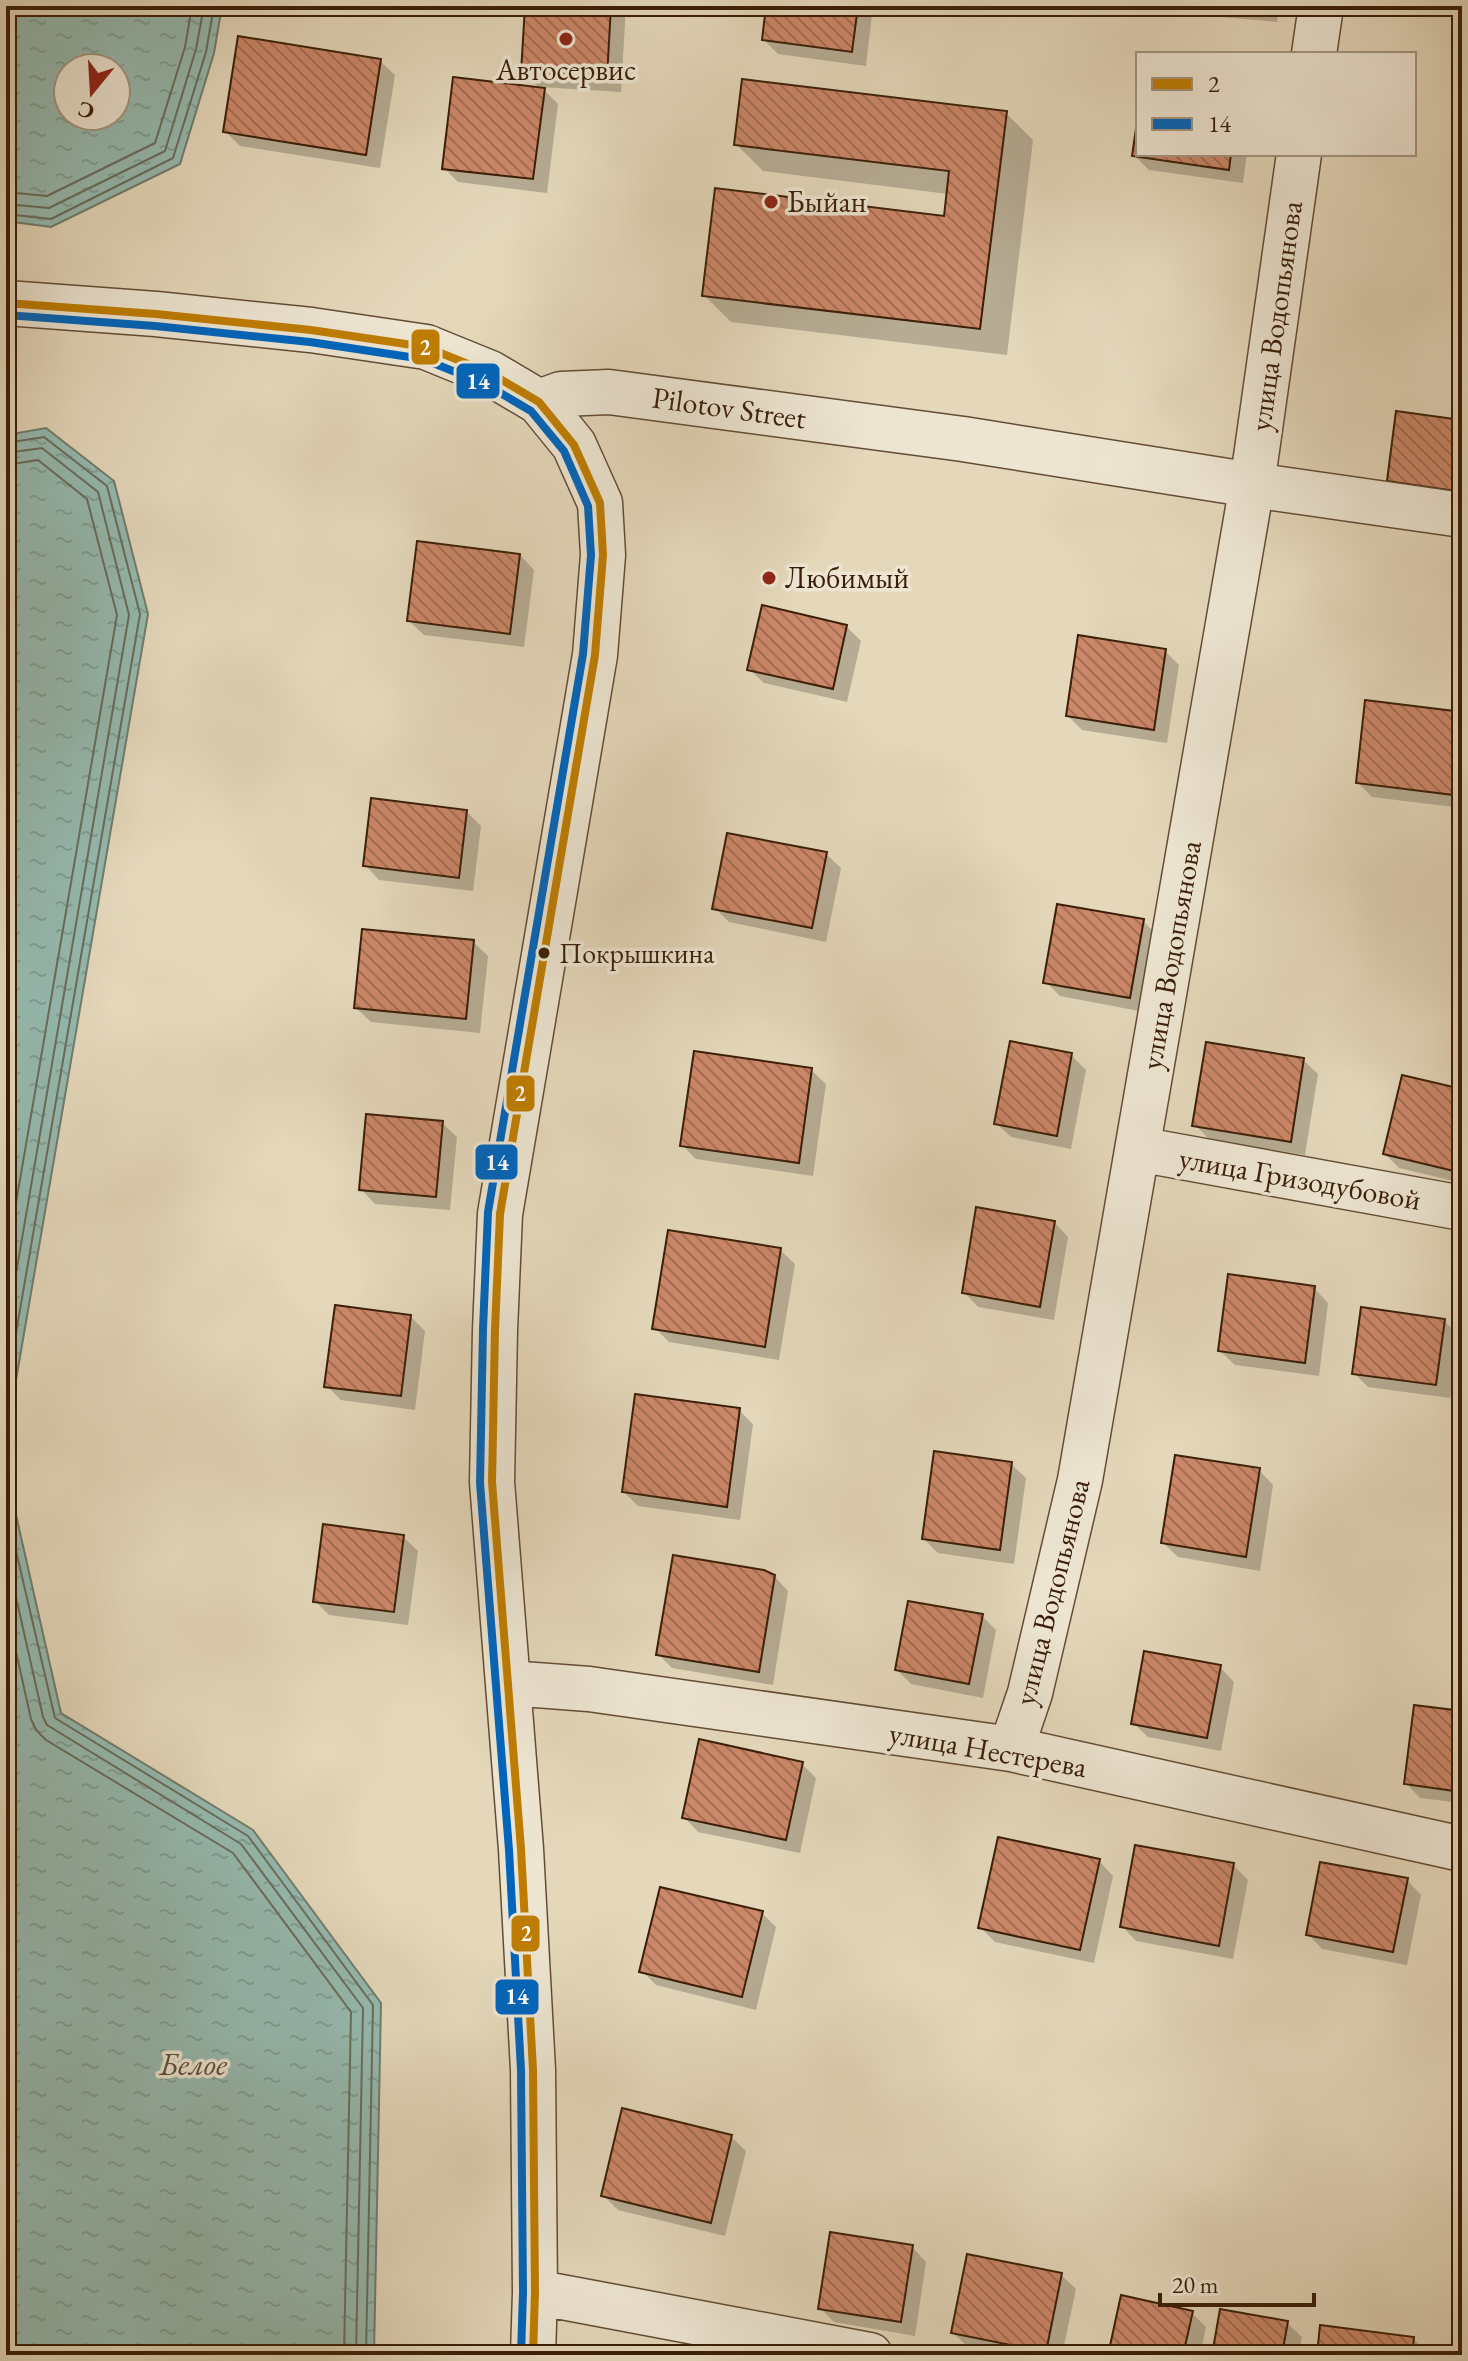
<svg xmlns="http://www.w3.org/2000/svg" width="1468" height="2361" viewBox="0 0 1468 2361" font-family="'EB Garamond',serif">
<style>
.water{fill:url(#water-ripples);stroke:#717c6c;stroke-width:2;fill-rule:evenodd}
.shadow{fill:#0003}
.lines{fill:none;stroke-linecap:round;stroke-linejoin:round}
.shore{stroke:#686c5c;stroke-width:2}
.building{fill:url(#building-back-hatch);stroke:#3a1e07;stroke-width:2}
.minor-casing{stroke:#644c34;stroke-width:47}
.minor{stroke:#ede5d2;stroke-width:44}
.bus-1-casing{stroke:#ede5d2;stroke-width:14}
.bus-2-casing{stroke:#ede5d2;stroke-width:14}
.bus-1{stroke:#be7d02;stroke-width:8}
.bus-2{stroke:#0065bd;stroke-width:8}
.poi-dot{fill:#8f2418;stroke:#ede5d2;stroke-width:3}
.bus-dot{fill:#3a1e07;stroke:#ede5d2;stroke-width:3}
.labels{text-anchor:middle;stroke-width:7;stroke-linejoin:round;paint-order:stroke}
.bus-label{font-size:28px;fill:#3a1e07;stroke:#ede5d2;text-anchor:start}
.poi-label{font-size:30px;fill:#3a1e07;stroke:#ede5d2;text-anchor:start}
.street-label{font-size:30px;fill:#3a1e07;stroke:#ede5d2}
.water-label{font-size:32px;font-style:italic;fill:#554d3a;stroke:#ede5d2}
.line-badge{stroke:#ede5d2;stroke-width:3}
.badge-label{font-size:22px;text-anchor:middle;font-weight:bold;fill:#fff}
</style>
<defs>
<pattern id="water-ripples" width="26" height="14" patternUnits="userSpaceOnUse" patternTransform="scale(2)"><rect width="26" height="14" fill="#95bab0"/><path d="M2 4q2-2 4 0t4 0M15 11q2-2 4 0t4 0" fill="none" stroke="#819f96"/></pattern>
<pattern id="building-back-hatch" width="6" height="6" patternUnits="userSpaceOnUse" patternTransform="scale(2)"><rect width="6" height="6" fill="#cb8769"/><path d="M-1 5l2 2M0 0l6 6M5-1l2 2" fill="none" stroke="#a66e54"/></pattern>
</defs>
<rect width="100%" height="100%" fill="#e4d7ba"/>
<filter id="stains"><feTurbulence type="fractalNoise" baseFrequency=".0025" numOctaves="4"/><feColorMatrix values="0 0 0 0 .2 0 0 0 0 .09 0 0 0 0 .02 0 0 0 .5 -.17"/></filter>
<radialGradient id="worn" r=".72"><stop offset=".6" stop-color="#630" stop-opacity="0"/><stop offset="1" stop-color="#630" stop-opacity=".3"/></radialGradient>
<path class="water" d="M 6,6 L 222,6 L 214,53 L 180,164 L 51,227 L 6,221 ZM 68,68 L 116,68 L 116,116 L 68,116 Z
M 46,428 L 114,481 L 148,614 L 6,1438 L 6,435 Z
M 6,1471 L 61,1713 L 253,1830 L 381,2003 L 374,2355 L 6,2355 Z"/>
<path class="shadow" d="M 527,6 L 626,6 L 621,92 L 541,87 L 558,104 L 547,193 L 458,182 L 444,168 L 540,89 L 523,72 Z
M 768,6 L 873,6 L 866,66 L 778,54 L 764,40 Z
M 1182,6 L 1278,6 L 1277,22 L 1190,14 Z
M 380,61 L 395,75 L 380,168 L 240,146 L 225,131 Z
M 1006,113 L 1033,140 L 1007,355 L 731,322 L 704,295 L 945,218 L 948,194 L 763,171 L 736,144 Z
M 1138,130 L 1138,154 L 1247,154 L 1243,183 L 1149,170 L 1135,156 Z
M 1462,422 L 1462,503 L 1403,495 L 1389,480 Z
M 520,555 L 534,570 L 524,647 L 424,635 L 409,621 Z
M 846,626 L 861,641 L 847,702 L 764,683 L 749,669 Z
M 1165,651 L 1179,665 L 1167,743 L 1082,730 L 1068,716 Z
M 1462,714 L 1462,808 L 1372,797 L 1358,783 Z
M 467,812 L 481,826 L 473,891 L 379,880 L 365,865 Z
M 826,854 L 841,868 L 826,942 L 729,922 L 715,908 Z
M 1143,921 L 1157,935 L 1144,1012 L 1060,996 L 1046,982 Z
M 473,942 L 488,956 L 480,1033 L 371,1022 L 356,1008 Z
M 1071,1055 L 1086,1070 L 1071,1149 L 1011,1137 L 996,1123 Z
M 1303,1060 L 1318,1074 L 1305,1155 L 1209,1139 L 1195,1125 Z
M 811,1070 L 826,1084 L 813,1176 L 696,1159 L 682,1145 Z
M 1462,1091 L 1462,1183 L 1399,1168 L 1385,1154 Z
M 442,1123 L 457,1137 L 450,1210 L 375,1204 L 361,1189 Z
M 1054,1222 L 1068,1237 L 1054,1320 L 978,1307 L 964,1292 Z
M 780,1250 L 795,1264 L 779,1360 L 669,1342 L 655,1328 Z
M 1314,1288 L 1328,1303 L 1319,1376 L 1235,1365 L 1220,1351 Z
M 411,1317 L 425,1331 L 415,1410 L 341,1400 L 327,1386 Z
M 1444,1321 L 1459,1335 L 1450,1398 L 1368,1387 L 1354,1373 Z
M 739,1410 L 753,1424 L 740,1520 L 638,1506 L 624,1492 Z
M 1011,1464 L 1026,1478 L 1014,1564 L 938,1553 L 924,1539 Z
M 1259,1470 L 1273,1485 L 1260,1571 L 1178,1557 L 1163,1543 Z
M 403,1537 L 418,1551 L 408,1625 L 329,1615 L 315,1601 Z
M 774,1576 L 788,1591 L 773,1685 L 672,1668 L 658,1654 Z
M 982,1616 L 996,1630 L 983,1698 L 911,1684 L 897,1670 Z
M 1220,1667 L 1234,1682 L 1221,1751 L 1148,1737 L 1133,1723 Z
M 1462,1713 L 1462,1803 L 1420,1798 L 1406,1783 Z
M 802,1764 L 816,1778 L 800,1853 L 698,1832 L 684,1817 Z
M 1099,1861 L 1113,1876 L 1094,1963 L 995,1942 L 980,1927 Z
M 1233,1865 L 1248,1880 L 1233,1959 L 1136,1941 L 1122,1926 Z
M 1407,1880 L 1421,1895 L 1407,1965 L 1322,1949 L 1308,1934 Z
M 762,1913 L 776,1927 L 756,2010 L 656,1985 L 642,1971 Z
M 731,2137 L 746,2151 L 725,2236 L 618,2210 L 603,2195 Z
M 912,2247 L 926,2262 L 915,2336 L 834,2322 L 820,2308 Z
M 1061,2275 L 1076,2289 L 1062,2355 L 1008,2355 L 968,2347 L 953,2333 Z
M 1192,2313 L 1206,2327 L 1200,2355 L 1110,2355 Z
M 1287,2323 L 1302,2337 L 1299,2355 L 1214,2355 Z
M 1414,2339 L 1428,2355 L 1319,2355 Z"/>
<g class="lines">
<path class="shore" d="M 6,192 L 47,196 L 155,143 L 185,47 L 192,6
M 6,204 L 49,208 L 165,151 L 196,49 L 204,6
M 6,214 L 51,219 L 173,158 L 206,52 L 214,6
M 6,443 L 44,437 L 107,486 L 140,614 L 6,1391
M 6,453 L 42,448 L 98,492 L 129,615 L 6,1332
M 6,465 L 38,460 L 87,499 L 117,615 L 6,1261
M 6,1508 L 55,1718 L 248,1836 L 373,2005 L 366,2355
M 6,1553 L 43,1717 L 47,1725 L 241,1844 L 363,2008 L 356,2355
M 6,1607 L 31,1719 L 36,1730 L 46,1740 L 233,1853 L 351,2012 L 344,2355"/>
</g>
<path class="building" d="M 525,6 L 611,6 L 607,78 L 521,73 Z
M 766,6 L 858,6 L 852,52 L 762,40 Z
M 238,36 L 381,59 L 366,155 L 223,132 Z
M 453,77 L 545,88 L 533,179 L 442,169 Z
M 742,79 L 1007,111 L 980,329 L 702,296 L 715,188 L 944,216 L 949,171 L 734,145 Z
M 1138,115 L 1138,154 L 1231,154 L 1229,170 L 1132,156 Z
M 1396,411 L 1462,420 L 1462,492 L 1387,481 Z
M 417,541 L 520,554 L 510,634 L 407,621 Z
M 762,605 L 847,625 L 833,689 L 747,670 Z
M 1078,635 L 1166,649 L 1154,730 L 1066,716 Z
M 1365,700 L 1462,712 L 1462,796 L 1356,783 Z
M 371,798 L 467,810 L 459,878 L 363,866 Z
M 727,833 L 827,852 L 812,928 L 712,909 Z
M 1057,904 L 1144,919 L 1130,998 L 1043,983 Z
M 362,929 L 474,940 L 466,1019 L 354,1008 Z
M 1010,1041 L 1072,1053 L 1057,1136 L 994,1124 Z
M 1206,1042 L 1304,1058 L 1291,1142 L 1192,1126 Z
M 694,1051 L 812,1068 L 799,1163 L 680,1146 Z
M 1402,1075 L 1462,1089 L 1462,1173 L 1383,1154 Z
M 366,1114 L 443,1121 L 436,1197 L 359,1190 Z
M 976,1207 L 1055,1221 L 1040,1307 L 962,1293 Z
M 668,1230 L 781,1248 L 765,1347 L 652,1329 Z
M 1228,1274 L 1315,1286 L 1305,1363 L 1218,1351 Z
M 335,1305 L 411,1315 L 401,1396 L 324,1387 Z
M 1361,1307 L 1445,1319 L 1436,1385 L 1352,1374 Z
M 635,1394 L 740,1408 L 727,1507 L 622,1492 Z
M 934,1451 L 1012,1462 L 1000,1550 L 922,1539 Z
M 1175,1455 L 1260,1468 L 1246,1557 L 1161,1543 Z
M 323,1524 L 404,1535 L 394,1612 L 313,1602 Z
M 673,1555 L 764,1570 L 775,1575 L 759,1672 L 656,1655 Z
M 908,1601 L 983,1614 L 969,1684 L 895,1670 Z
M 1144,1651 L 1221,1665 L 1207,1738 L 1131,1724 Z
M 1414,1705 L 1462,1711 L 1462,1792 L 1404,1784 Z
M 699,1739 L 803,1762 L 786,1840 L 682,1818 Z
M 998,1837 L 1100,1859 L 1080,1950 L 978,1928 Z
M 1135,1845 L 1234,1863 L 1219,1946 L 1120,1927 Z
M 1320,1862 L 1408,1878 L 1393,1952 L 1306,1935 Z
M 660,1887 L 763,1911 L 742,1997 L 639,1972 Z
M 622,2108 L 732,2135 L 711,2223 L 601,2196 Z
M 830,2232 L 913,2245 L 901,2322 L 818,2309 Z
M 967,2254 L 1062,2273 L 1046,2352 L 951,2333 Z
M 1121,2295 L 1193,2311 L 1183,2355 L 1108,2355 Z
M 1220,2309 L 1288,2321 L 1282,2355 L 1212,2355 Z
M 1320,2325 L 1414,2337 L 1412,2355 L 1317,2355 Z"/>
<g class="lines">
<g class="minor-casing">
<path id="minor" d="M 1314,54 L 1321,6
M 6,303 L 156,314 L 311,330 L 426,347 L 490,373 L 539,402 L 574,445 L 600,503 L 603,555 L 595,655 L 500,1214 L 495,1330 L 492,1482 L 521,1849 L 533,2070 L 535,2292 L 533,2355
M 539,402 L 561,394 L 609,392 L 963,439 L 1252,485 L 1462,515
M 1138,1149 L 1462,1208
M 508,1683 L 589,1689 L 1011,1749 L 1462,1849
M 1011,1749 L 1030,1693 L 1080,1480 L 1252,485 L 1299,154
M 535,2292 L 870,2355"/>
</g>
<use href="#minor" class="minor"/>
<g class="bus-1-casing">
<path id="bus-1" d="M 6,303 L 156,314 L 311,330 L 426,347 L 490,373 L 539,402 L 574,445 L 600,503 L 603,555 L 595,655 L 500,1214 L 495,1330 L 492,1482 L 521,1849 L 533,2070 L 535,2292 L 533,2355"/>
</g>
<g class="bus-2-casing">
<path id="bus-2" d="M 6,315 L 155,326 L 310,342 L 423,359 L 485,384 L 531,411 L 564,451 L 588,506 L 591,555 L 583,654 L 488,1212 L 483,1329 L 480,1483 L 509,1850 L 521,2070 L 523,2292 L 521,2355"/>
</g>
<use href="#bus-1" class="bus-1"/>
<use href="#bus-2" class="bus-2"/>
</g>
<g class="poi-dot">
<circle cx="566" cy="39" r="8"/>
<circle cx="771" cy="202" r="8"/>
<circle cx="769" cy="578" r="8"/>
</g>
<circle class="bus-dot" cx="544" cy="953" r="7"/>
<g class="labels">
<g class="bus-label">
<text x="559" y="963">Покрышкина</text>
</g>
<g class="poi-label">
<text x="566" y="80" text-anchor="middle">Автосервис</text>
<text x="787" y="212">Быйан</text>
<text x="785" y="588">Любимый</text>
</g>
<g class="street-label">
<text transform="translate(1276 316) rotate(-82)" y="10">улица Водопьянова</text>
<text transform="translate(729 408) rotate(8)" y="10">Pilotov Street</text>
<text transform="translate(1171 955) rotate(-80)" y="10">улица Водопьянова</text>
<text transform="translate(1300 1179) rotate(10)" y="10">улица Гризодубовой</text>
<text transform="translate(1052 1592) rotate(-76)" y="10">улица Водопьянова</text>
<text transform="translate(988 1750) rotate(10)" y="10">улица Нестерева</text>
</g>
<g class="water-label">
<text x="193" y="2075">Белое</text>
</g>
</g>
<g class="line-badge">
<rect x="410" y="328" width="31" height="38" rx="8" fill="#be7d02"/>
<rect x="455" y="362" width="46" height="38" rx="8" fill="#0065bd"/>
<rect x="505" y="1074" width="31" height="39" rx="8" fill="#be7d02"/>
<rect x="474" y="1143" width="45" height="38" rx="8" fill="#0065bd"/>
<rect x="510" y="1914" width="31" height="39" rx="8" fill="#be7d02"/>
<rect x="494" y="1978" width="46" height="38" rx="8" fill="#0065bd"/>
</g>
<g class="badge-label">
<text x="425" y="355">2</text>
<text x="478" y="389">14</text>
<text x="520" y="1101">2</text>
<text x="497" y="1170">14</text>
<text x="526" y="1941">2</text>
<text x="517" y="2004">14</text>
</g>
<rect width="1468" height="2361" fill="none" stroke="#e4d7ba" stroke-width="32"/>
<rect x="8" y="8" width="1452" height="2345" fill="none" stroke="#3a1e07" stroke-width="4"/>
<rect x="16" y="16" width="1436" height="2329" fill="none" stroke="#3a1e07" stroke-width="2"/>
<rect x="1136" y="52" width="280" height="104" fill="#ede5d2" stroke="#a59581" stroke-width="2"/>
<rect x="1152" y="78" width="40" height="12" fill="#be7d02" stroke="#a59581" stroke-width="2"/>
<text x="1208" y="92" font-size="24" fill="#3a1e07">2</text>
<rect x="1152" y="118" width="40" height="12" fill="#0065bd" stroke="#a59581" stroke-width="2"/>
<text x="1208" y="132" font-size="24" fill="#3a1e07">14</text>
<g transform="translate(92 92) rotate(198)"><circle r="38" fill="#ede5d2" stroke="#a59581" stroke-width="2"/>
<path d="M0-6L14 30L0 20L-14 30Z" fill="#8f2418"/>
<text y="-12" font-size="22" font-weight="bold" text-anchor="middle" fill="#3a1e07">С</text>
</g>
<path d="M1160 2293v12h154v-12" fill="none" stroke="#3a1e07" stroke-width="4"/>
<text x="1172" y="2293" font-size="24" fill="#3a1e07" stroke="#ede5d2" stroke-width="6" paint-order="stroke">20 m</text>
<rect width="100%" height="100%" filter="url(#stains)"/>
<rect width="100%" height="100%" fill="url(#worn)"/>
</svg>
